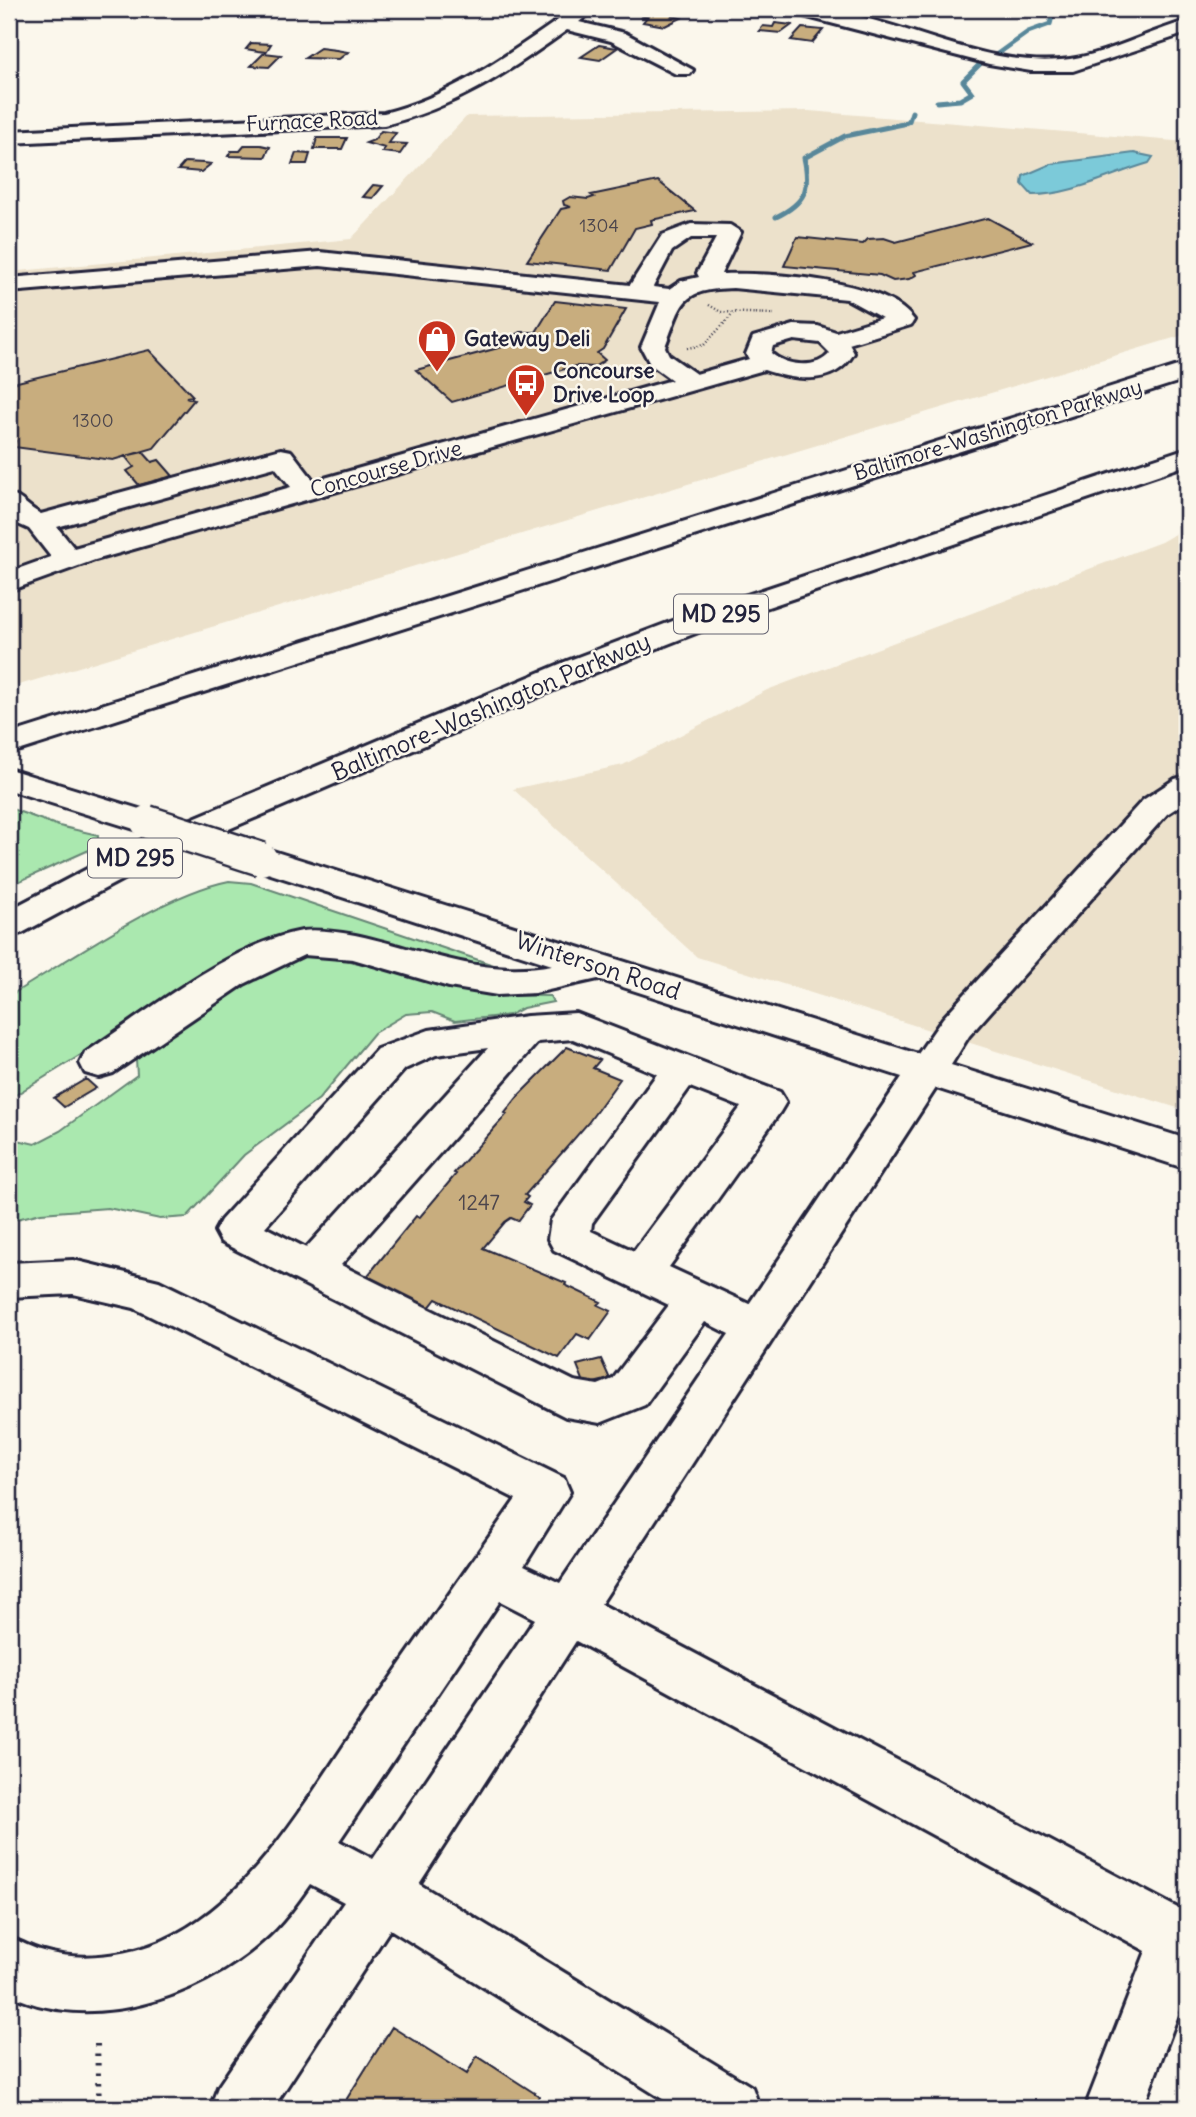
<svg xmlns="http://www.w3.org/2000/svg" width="1196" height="2117" viewBox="0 0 1196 2117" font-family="Delius,sans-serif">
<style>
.built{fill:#ece1cb}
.green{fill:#aae8af;stroke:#668575;stroke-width:2}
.water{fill:#7ccad9;stroke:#58879a;stroke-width:2}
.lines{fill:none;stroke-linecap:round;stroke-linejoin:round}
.stream{stroke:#58879a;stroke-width:5}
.building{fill:#c8ad7e;stroke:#22223b;stroke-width:2}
.minor-casing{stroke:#22223b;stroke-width:6}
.highway-casing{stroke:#22223b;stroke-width:6}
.path-far1{stroke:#22223b;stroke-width:2.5;stroke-dasharray:1 2.5;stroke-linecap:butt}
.path{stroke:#22223b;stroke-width:6;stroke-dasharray:2.5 7;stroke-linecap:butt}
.minor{fill:#fbf7ec;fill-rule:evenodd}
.highway{fill:#fbf7ec;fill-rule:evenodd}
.minor-bridge-casing{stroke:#22223b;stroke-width:37;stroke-linecap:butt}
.minor-bridge{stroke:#fbf7ec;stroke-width:32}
.labels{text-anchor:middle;stroke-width:5;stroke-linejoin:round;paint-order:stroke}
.far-number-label{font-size:18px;fill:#4c454c}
.far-street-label{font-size:21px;fill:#22223b;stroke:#fbf7ec}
.far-poi-label{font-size:21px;font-weight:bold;fill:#22223b;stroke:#fbf7ec;text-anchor:start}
.number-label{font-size:21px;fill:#4c454c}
.shield{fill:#fbf7ec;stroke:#636270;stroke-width:2}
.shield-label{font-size:23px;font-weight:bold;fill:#22223b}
.street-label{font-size:24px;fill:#22223b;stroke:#fbf7ec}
</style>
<rect width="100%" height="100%" fill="#fbf7ec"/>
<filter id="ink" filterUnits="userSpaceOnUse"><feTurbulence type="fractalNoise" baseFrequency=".0143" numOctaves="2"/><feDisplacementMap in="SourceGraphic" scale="14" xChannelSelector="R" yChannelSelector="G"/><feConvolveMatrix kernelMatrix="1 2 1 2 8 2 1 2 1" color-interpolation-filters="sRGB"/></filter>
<g filter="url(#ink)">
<path class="built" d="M 809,111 L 1187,142 L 1187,334 L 9,688 L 9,272 L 351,239 L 467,116 Z
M 1187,527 L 1187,1111 L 697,957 L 513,789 L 623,765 L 767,690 L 1161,542 Z"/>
<path class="green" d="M 9,808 L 59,826 L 98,835 L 98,846 L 9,886 Z
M 229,881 L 251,883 L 505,969 L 496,973 L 338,936 L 81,1055 L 9,1099 L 9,996 C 69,960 163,894 229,881 Z
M 305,955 L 334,957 L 489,995 L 550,996 L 553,1002 L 523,1008 L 510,1015 L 455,1021 L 432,1012 L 406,1014 L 374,1033 L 319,1099 L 244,1155 L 187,1217 L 160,1219 L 108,1208 L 41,1213 L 9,1221 L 9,1138 L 35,1144 L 60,1131 L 137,1075 L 136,1060 C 182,1023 248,968 305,955 Z"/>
<path class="water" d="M 1134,153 L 1153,157 L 1149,163 C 1110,174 1073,195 1032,195 L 1022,184 L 1023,176 L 1051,164 Z"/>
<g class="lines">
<path class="stream" d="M 996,55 L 1028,32 L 1050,24 L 1054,9
M 937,102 L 960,100 L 972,93 L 963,81 L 982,62
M 776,217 C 805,203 811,189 804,158 L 845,136 L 903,124 L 909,121 L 912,112"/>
</g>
<path class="building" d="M 654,9 L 681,10 L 672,16 L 681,18 L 665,26 L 643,22 L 647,17 L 642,17 Z
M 775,23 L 792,25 L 781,33 L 759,31 L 763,26 L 773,27 Z
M 802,28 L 823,30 L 812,43 L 791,40 Z
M 251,43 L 271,44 L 266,52 L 258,51 L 246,49 Z
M 599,45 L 617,48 L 600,60 L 581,57 Z
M 320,48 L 336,50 L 348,52 L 339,59 L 305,58 Z
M 264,53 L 281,55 L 269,67 L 251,66 Z
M 381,131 L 396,133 L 389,143 L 407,144 L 400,154 L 382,152 L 385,148 L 366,143 L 374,140 Z
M 317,138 L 347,138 L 342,149 L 314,149 Z
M 245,145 L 261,145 L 270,147 L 265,157 L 228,156 L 231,151 L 240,151 Z
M 296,153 L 310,154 L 307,164 L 292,164 Z
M 185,162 L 204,163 L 211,164 L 201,172 L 178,170 Z
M 658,181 L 695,211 L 651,220 L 652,224 L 635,228 L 611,270 L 527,261 L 561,209 L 571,207 L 564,205 L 563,201 L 570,197 L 588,199 L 594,197 L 591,195 Z
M 373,185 L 383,186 L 373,198 L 363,197 Z
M 988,218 L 1032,242 L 914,272 L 916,275 L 909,279 L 893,281 L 880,275 L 784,266 L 797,237 L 863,244 L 868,239 L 884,238 L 896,242 Z
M 555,301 L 626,309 L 603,349 L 597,353 L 605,360 L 594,367 L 575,366 L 452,402 L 416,370 L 513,344 L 510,338 L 521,332 L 536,332 Z
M 149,350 L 193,396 L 186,397 L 194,400 L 154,448 L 113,460 L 14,447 L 16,441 L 9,442 L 9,384 Z
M 143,452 L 152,462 L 159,460 L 173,476 L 139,485 L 127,471 L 134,467 L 125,456 Z
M 567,1047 L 600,1060 L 593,1068 L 620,1079 L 588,1123 L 525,1195 L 528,1197 L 524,1202 L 530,1205 L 518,1221 L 511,1218 L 505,1222 L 483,1248 L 566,1283 L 565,1285 L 601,1302 L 598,1305 L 611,1311 L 590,1340 L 577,1334 L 559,1358 L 436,1299 L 428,1309 L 365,1279 L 416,1216 L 419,1218 L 456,1174 L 454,1173 L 507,1114 L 505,1113 L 520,1094 Z
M 86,1079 L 96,1088 L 64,1107 L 54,1098 Z
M 601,1359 L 610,1379 L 585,1385 L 577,1365 Z
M 392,2027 L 467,2074 L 477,2056 L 539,2096 L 532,2108 L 341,2108 Z"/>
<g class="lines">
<g class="minor-casing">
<path id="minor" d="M 574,9 L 595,9 L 579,22 L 625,33 L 693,70 L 690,74 L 676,74 L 611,41 L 567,30 C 509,72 454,108 384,125 L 9,143 L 9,131 L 384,113 C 456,95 514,50 574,9 Z
M 789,9 C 883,4 974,72 1070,59 C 1107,54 1150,31 1187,21 L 1187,33 L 1073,71 L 1031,71 L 989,64 L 792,13 Z
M 691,224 L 730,225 L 741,232 L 721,274 C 768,272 886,279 914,320 L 911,325 L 849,344 L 854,353 C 835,386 797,381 764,370 L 95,560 L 9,591 L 9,572 L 51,557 L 29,529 L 9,520 L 9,494 C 22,497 28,508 41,514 L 281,449 L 291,451 L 314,481 L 672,380 L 650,364 L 641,347 L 660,302 L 320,266 L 9,292 L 9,278 L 320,252 L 630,285 L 662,235 ZM 691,238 L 716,238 L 697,273 L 699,277 L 681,281 L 669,289 L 653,287 L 672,251 ZM 733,288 L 847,299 L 882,318 L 836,332 L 818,326 L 794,325 L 753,337 L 746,354 L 749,359 L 696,374 L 669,355 L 665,347 C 683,301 680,290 733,288 ZM 794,340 L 820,343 L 830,353 C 817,370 785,366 771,353 L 773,346 ZM 275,467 L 291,487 L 74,548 L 57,527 Z
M 9,769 L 159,815 L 164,822 L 159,829 L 147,833 L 9,790 Z
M 1187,776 L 1187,801 L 1167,814 L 969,1036 L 951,1065 L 1187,1139 L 1187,1169 L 936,1088 L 601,1604 L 1187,1913 L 1187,1991 L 1143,2108 L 1085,2108 L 1146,1951 L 576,1641 L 419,1884 L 752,2087 L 760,2108 L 677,2108 L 390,1929 L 273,2108 L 210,2108 L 218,2087 L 344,1902 L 310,1884 C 296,1904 281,1925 262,1941 C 198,1999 89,2034 9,1994 L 9,1937 C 20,1941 31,1948 43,1951 C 80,1962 126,1956 162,1941 C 253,1901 309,1795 364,1716 C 415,1643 465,1571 516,1499 L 134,1308 L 73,1294 L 9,1297 L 9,1263 L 73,1260 L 159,1281 L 564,1478 L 570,1492 L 524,1566 L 560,1583 L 729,1334 L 705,1322 L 645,1405 L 600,1423 L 566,1417 L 221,1242 L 215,1231 L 221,1220 L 377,1049 L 429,1030 L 527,1016 L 576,1013 L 780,1092 L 786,1102 L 780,1112 L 669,1267 L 749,1304 L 902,1077 L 598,979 L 535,993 L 497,995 L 449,987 L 353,959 L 304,955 L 244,984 L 113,1073 L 99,1077 L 85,1073 L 80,1063 L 85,1053 C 146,1013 230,944 302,931 C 318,929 338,932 355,935 C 422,949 481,978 552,965 L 249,867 L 244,859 L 249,851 L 261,848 L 273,851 L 918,1054 L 943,1018 L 1143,800 L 1175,779 ZM 573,1039 L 657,1074 L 551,1220 L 548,1239 L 554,1250 L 669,1305 L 613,1379 L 598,1385 L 574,1381 L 341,1265 L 538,1042 ZM 488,1048 L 306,1248 L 265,1227 L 405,1069 L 436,1055 ZM 690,1087 L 741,1107 L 634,1251 L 591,1231 L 592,1223 ZM 500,1601 L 535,1619 L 373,1859 L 339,1841 Z"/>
</g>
<g class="highway-casing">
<path id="highway" d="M 1187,363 L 1187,379 L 9,754 L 9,734 Z
M 1187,448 L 1187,465 L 724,622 L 589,675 L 168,855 L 22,933 L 9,937 L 9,910 L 144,839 L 567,661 L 702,610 Z"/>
</g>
<path class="path-far1" d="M 709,305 L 721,312 L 774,314
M 687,348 L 704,345 L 733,314"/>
<path class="path" d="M 97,2044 L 99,2108"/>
<use href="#minor" class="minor"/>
<use href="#highway" class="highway"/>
<g class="minor-bridge-casing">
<path id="minor-bridge" d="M 147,822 L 261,859"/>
</g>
<use href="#minor-bridge" class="minor-bridge"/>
</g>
</g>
<defs>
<g id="shop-pin" transform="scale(2.0125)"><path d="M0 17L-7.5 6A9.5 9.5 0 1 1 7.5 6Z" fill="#c8321e" stroke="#fbf7ec"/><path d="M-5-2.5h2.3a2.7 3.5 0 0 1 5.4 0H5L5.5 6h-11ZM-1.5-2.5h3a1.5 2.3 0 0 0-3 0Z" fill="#fff"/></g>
<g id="bus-pin" transform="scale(2.0125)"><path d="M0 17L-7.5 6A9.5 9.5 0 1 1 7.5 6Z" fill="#c8321e" stroke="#fbf7ec"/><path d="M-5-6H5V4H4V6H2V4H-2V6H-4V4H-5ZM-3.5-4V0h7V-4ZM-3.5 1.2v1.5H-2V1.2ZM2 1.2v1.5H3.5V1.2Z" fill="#fff"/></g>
</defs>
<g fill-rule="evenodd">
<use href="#shop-pin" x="437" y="339"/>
<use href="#bus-pin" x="526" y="383"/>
</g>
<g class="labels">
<g class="far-number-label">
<text x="599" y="232">1304</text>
<text x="93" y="427">1300</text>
</g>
<g class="far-street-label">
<text transform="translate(312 121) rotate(-3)" y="7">Furnace Road</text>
<text transform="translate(998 430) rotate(-17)" y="7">Baltimore-Washington Parkway</text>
<text transform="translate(386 469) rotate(-16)" y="7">Concourse Drive</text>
</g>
<g class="far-poi-label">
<text x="464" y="346">Gateway Deli</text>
<text x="553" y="378">Concourse<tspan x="553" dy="24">Drive Loop</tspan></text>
</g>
<g class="number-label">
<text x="479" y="1210">1247</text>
</g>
<g class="shield">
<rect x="674" y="594.5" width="94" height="39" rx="5"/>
<rect x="88" y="838.5" width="94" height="39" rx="5"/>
</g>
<g class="shield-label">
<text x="721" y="622">MD 295</text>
<text x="135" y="866">MD 295</text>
</g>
<g class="street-label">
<text transform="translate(491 707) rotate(-23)" y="8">Baltimore-Washington Parkway</text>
<text transform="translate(598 966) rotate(18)" y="8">Winterson Road</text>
</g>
</g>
<rect width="1196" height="2117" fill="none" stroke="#fbf7ec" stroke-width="35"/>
<rect x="18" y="18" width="1161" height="2082" fill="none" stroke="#22223b" stroke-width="2.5" filter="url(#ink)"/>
</svg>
